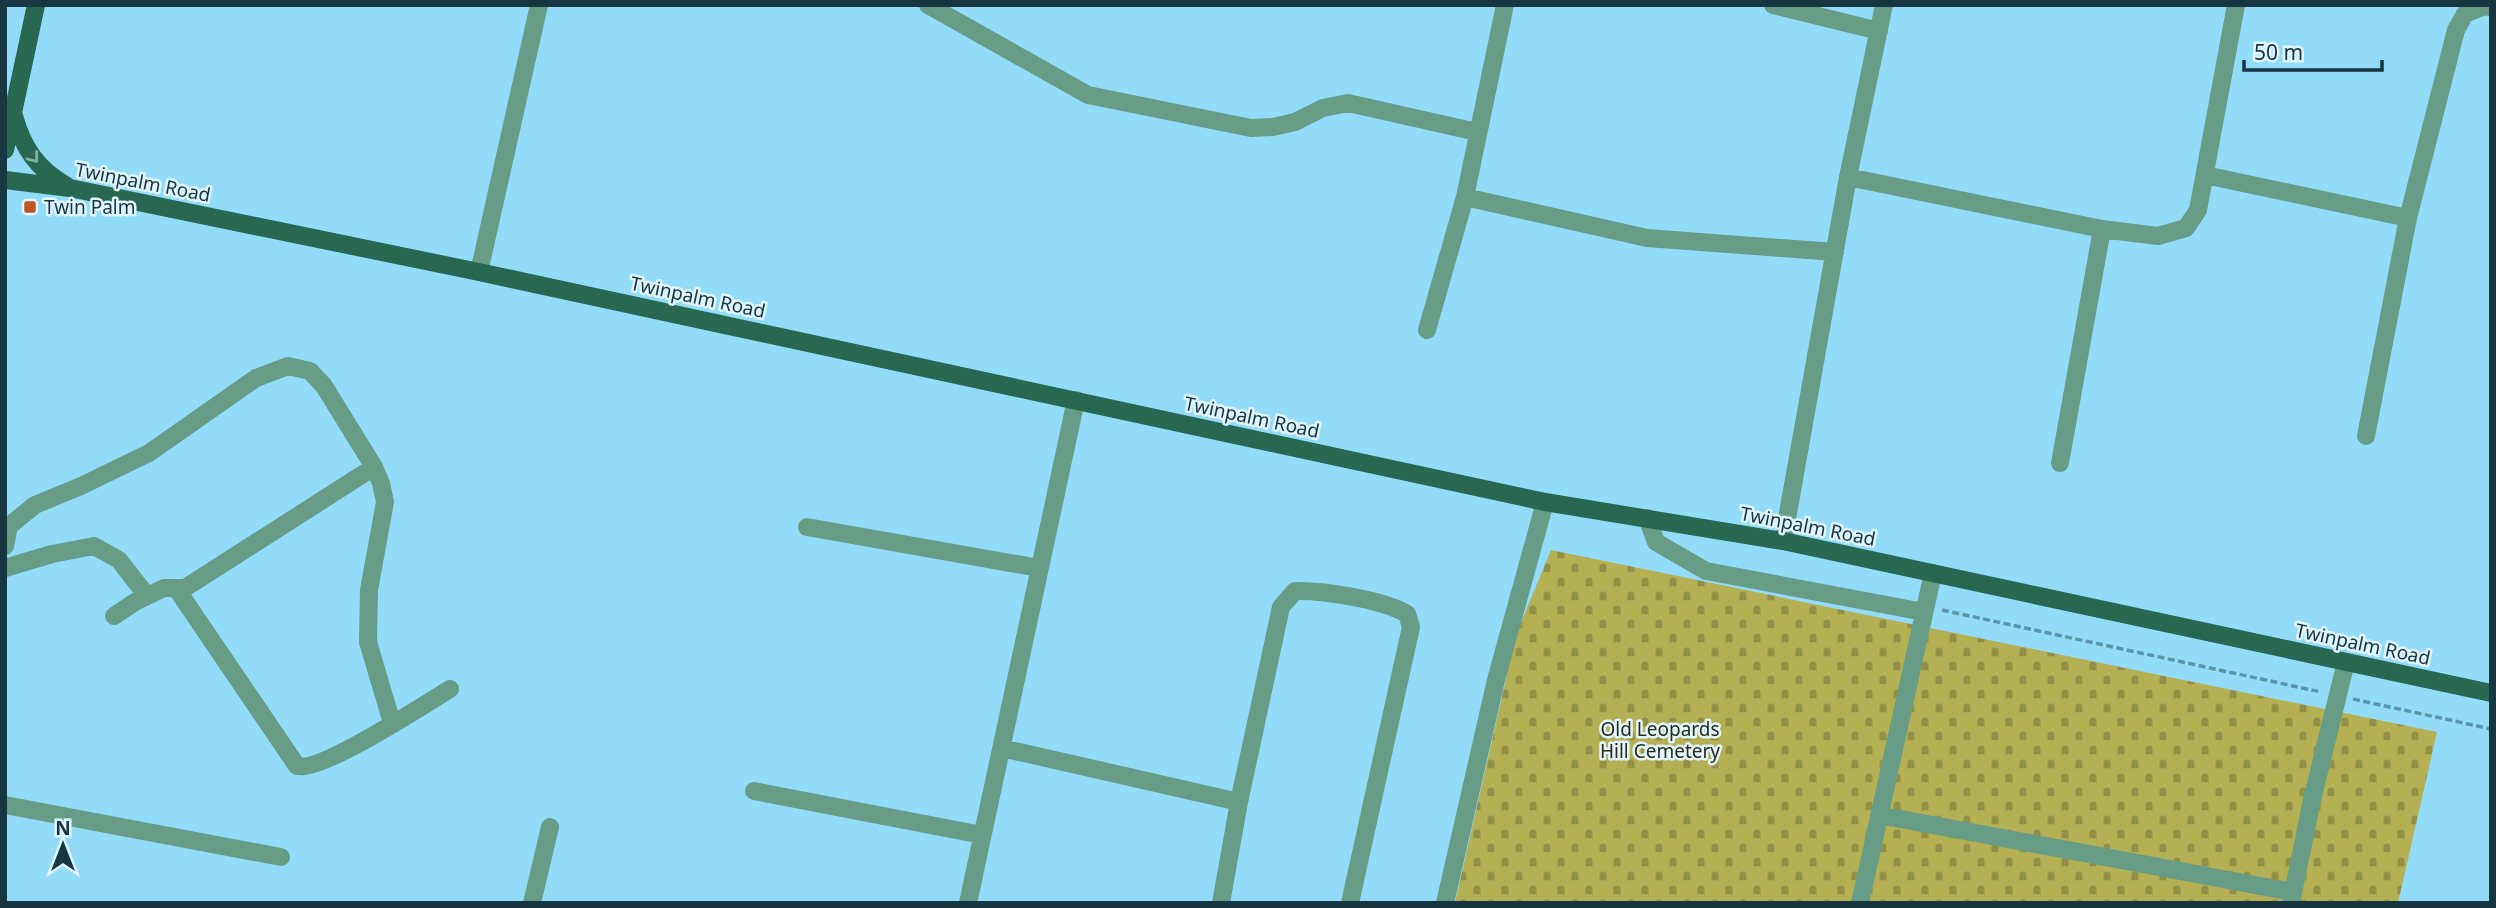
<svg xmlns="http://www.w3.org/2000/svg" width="2496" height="908" viewBox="0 0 2496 908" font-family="'Noto Sans',sans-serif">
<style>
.cemetery{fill:url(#cemetery-stones)}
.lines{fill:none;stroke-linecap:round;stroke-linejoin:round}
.path{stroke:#5c94aa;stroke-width:3.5;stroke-dasharray:7 3.5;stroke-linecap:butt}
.minor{stroke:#679d86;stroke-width:18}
.major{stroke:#286851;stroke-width:18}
.oneway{stroke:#84aea8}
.poi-dot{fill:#bc5921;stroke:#e0f5fe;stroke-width:2.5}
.labels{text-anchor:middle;stroke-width:5;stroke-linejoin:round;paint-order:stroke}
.street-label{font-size:19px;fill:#173642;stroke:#e0f5fe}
.poi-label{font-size:19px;fill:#173642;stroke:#e0f5fe;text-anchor:start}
.park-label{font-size:19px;fill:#2b2a15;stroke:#e0f5fe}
</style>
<defs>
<pattern id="cemetery-stones" width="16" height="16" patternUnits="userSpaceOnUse" patternTransform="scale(1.75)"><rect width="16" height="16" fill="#b5b053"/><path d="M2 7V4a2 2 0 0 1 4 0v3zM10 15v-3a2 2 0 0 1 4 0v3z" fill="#929046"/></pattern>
</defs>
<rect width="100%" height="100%" fill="#92dcfa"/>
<path class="cemetery" d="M 1551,550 L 2437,732 L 2398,903 L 1455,903 L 1516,635 Z"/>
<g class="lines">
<path class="path" d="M 1942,610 L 2321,692
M 2353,699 L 2491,729"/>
<path class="minor" d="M 928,5 L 1088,95 L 1251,128 L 1273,127 L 1295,122 L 1323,108 L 1348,103 L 1477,132
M 1773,5 L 1879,31
M 2205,175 L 2408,218
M 1848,177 L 2102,229 L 2158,236 L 2186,228 L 2198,210 L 2236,5
M 1465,197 L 1647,238 L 1835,252
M 479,272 L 539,5
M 1427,330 L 1465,197 L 1505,5
M 2366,436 L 2408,218 L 2456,30 L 2465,14 L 2485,6 L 2491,7
M 2060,463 L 2102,229
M 1647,518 L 1656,542 L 1706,571 L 1924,612
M 807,527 L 1039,568
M 1783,541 L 1848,177 L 1884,5
M 5,546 L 9,526 L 35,505 L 81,486 L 149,453 L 256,378 L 288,366 L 310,371 L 324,386 L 374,467 L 381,483 L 385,502 L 369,590 L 368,642 L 392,723
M 5,568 L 52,554 L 94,546 L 119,560 L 147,596
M 176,588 L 297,766 C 320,773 425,704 450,689
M 114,616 L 135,602 L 164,588 L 185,588 L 374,467
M 1002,748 L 1239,802
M 754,791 L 982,835
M 5,805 L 281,857
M 1879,815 L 2293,892
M 532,903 L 550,827
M 968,903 L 1076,400
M 1221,903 L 1239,802 L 1281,607 L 1295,591 C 1323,590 1384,600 1407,614 L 1411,627 L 1350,903
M 1445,903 L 1496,680 L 1545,502
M 1860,903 L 1933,573
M 2291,903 L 2312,800 L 2346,662"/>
<path class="major" d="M 14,116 C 23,148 37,169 67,186
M 5,150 L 36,5
M 5,180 L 70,188 L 479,272 L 1545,502 L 1783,541 L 2491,693"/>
</g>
<defs><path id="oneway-chevron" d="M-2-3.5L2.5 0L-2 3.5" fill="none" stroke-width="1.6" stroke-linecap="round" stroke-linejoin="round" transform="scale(1.75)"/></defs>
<use class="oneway" href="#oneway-chevron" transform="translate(34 158) rotate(52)"/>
<rect class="poi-dot" x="23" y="200" width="14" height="14" rx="3.5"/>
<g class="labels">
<g class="street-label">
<text transform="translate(143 182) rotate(11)" y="7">Twinpalm Road</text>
<text transform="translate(698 297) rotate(12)" y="7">Twinpalm Road</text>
<text transform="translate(1252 417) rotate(12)" y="7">Twinpalm Road</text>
<text transform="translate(1808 526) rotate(11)" y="7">Twinpalm Road</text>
<text transform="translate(2363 644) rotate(12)" y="7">Twinpalm Road</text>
</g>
<g class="poi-label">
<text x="44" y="214">Twin Palm</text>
</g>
<g class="park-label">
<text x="1660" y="736">Old Leopards<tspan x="1660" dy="22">Hill Cemetery</tspan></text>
</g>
</g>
<rect width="2496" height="908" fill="none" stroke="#173642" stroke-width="14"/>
<g transform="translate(63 845)" stroke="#e0f5fe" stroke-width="5" paint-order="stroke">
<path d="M0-5L12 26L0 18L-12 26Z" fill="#173642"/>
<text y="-10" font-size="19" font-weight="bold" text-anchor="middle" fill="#173642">N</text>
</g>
<path d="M2244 60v10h138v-10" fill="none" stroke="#173642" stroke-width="3.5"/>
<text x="2254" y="60" font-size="21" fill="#173642" stroke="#e0f5fe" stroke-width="5" paint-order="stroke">50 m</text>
</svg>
